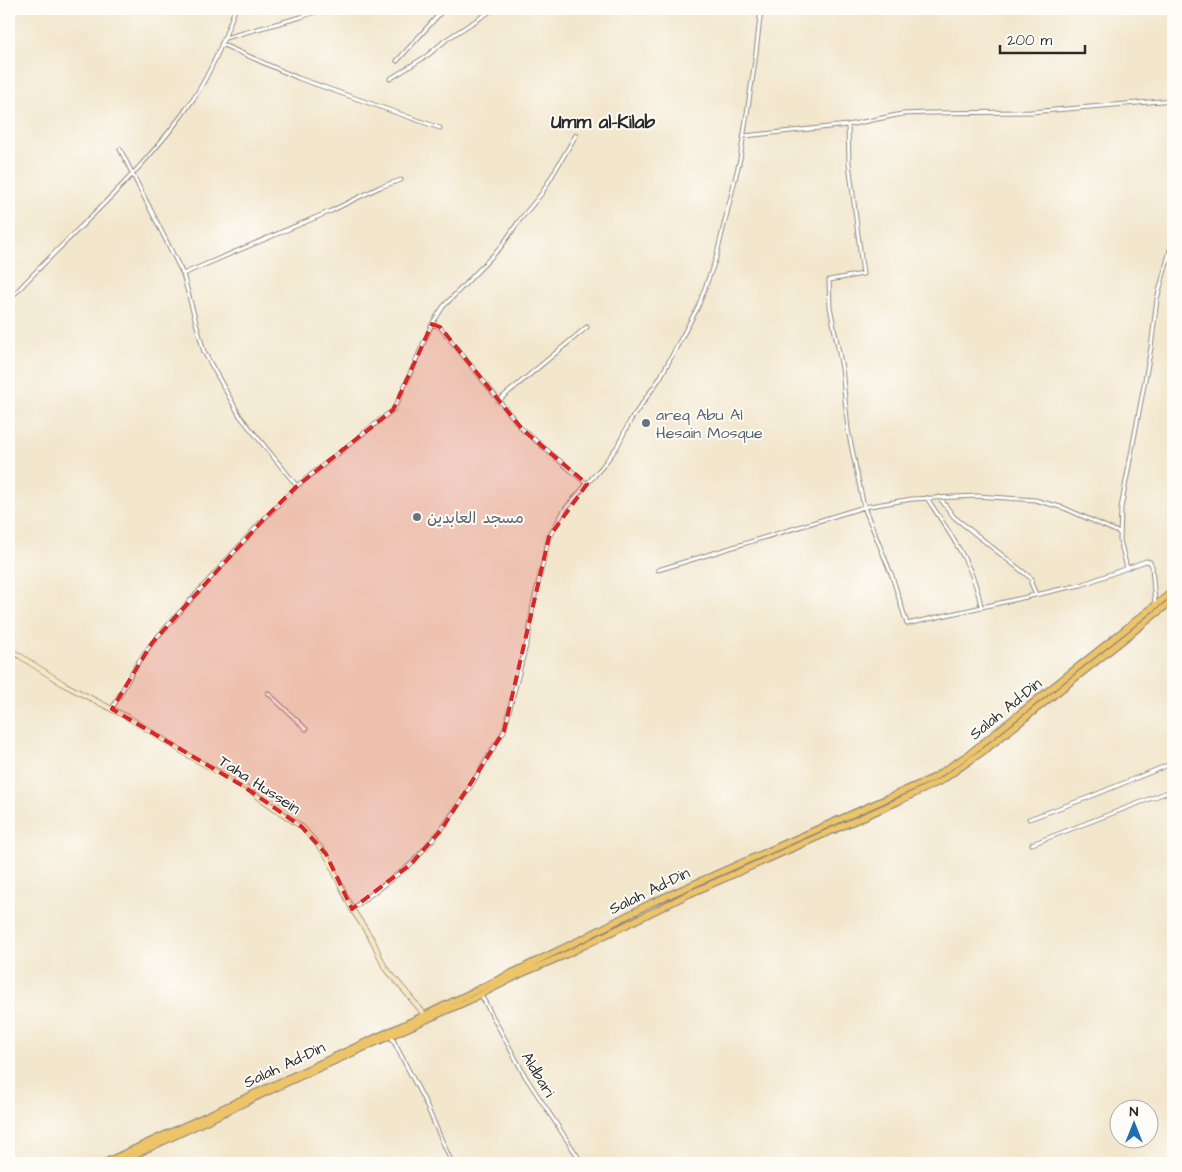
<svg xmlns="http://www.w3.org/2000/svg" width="1182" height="1172" viewBox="0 0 1182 1172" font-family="'Architects Daughter','Playpen Sans Arabic',sans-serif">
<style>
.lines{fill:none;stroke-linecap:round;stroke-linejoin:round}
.street-casing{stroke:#8e887c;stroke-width:5}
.secondary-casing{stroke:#8e887c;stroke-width:6}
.highway-casing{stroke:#8e887c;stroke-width:8}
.street{stroke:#fff;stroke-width:3}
.secondary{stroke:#f8e7c3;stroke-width:4.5}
.highway{stroke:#eec469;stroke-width:5.5}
.marked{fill:#d62828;fill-opacity:0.2;stroke:#d62828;stroke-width:4;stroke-dasharray:10 6;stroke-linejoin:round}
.worship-dot{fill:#6b7280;stroke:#fdfcf7;stroke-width:2}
.labels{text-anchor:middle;stroke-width:4;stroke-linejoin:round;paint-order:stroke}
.worship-label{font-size:16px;fill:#5b616d;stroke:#fdfcf7;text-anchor:start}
.street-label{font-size:16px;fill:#2b2b2b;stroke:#fdfcf7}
.quarter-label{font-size:19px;font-weight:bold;fill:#2b2b2b;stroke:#fdfcf7}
</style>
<rect width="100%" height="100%" fill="#fdfcf7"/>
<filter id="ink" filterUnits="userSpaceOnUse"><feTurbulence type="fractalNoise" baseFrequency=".02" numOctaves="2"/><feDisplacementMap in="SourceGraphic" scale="10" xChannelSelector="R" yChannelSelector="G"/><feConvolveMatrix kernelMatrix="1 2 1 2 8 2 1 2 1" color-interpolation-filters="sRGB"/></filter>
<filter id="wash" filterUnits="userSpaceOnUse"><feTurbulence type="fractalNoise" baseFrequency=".0096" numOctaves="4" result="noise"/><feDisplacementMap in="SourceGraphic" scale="20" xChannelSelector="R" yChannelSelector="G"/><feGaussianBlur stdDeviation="1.12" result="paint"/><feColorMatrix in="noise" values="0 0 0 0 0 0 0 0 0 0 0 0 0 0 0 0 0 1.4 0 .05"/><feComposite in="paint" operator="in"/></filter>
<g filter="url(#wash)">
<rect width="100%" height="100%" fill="#f2e6cc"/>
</g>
<g filter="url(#ink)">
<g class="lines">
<g class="street-casing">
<path id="street" d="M 225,38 L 301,17 L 324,9
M 221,44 L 298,78 L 440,128
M 397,61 L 444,9
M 390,79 L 428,55 L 447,39 L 494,9
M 848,125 L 849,163 L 863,274 L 829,280 L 830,307 L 842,368 L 848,430 L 864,507 L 892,576 L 907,624 L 1053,591
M 744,136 L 848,125 L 902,114 L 930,113 L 1031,112 L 1173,100
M 120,149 L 183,274 L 204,352 L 240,416 L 297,486
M 183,274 L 331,211 L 380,187 L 401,180
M 9,300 C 70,233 143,174 194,98 C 211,72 225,38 235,9
M 432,324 L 440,327 L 522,429 L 587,484
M 498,401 L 587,327
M 939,497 L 954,517 L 1032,579 L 1031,583 L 1036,594
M 927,498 C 949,532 974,566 981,606
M 658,570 L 864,507 L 912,499 L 977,496 L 1035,500 L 1064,508 L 1120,533
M 1052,591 L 1081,585 L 1127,568
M 1155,603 L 1152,566 L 1150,562 L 1146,561 L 1127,568 L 1120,540 L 1121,508 L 1151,348 L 1157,299 L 1173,239
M 268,693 L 306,729
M 112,709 L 135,667 L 152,643 L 262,521 L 297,486 L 393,410 L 398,401 L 432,324 L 443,307 L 501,247 L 519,221 L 542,193 L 576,135
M 1029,819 L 1087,798 L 1173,763
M 1032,844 L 1173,790
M 352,909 L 411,864 L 441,830 L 464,797 L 504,731 L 529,634 L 533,605 L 549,537 L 565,509 L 602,467 L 617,447 L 630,421 L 660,378 L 698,307 L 716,258 L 740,159 L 755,61 L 761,9
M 481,995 L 525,1076 L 582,1163
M 391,1036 L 424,1100 L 452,1163"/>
</g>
<g class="secondary-casing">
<path id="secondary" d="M 9,649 L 65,685 L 131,719 L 188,755 L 243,786 L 302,827 L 326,854 L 352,909 L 373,941 L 384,966 L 425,1015"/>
</g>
<g class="highway-casing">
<path id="highway" d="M 104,1163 L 425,1015 L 586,937 L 651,903 L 933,778 L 969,754 L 1173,591
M 118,1163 L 288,1082 L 470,1000 L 523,973 L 563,956 L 689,894 L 897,802 L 941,781 L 985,750 L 1173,600"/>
</g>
<use href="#street" class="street"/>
<use href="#secondary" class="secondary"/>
<use href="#highway" class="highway"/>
</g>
</g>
<path class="marked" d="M 432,324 L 440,327 L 522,429 L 587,484 L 549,537 L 504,731 L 441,830 L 411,864 L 352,909 L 326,854 L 302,827 L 243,786 L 112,709 L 152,643 L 262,521 L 297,486 L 393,410 Z"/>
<g class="worship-dot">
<circle cx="646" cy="423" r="5"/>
<circle cx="417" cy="517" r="5"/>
</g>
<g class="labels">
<g class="worship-label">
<text x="656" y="420">areq Abu Al<tspan x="656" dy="18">Hesain Mosque</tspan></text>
<text x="427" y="523">مسجد العابدين</text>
</g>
<g class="street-label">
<text transform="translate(1005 708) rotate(-39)" y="6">Salah Ad-Din</text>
<text transform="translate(260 784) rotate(33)" y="6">Taha Hussein</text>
<text transform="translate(649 890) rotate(-26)" y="6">Salah Ad-Din</text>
<text transform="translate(284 1064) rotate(-25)" y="6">Salah Ad-Din</text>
<text transform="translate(539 1074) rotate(59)" y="6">Aldbari</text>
</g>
<g class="quarter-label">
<text x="603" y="128">Umm al-Kilab</text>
</g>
</g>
<rect width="1182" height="1172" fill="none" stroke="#fdfcf7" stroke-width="30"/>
<g transform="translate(1134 1124)"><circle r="24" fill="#fdfcf7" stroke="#a9a8a5"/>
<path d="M0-4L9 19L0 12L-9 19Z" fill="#1f6fb2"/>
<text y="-8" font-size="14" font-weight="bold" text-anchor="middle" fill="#2b2b2b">N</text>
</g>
<path d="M1000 45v8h85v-8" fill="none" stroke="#2b2b2b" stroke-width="2.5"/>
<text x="1007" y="45" font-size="15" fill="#2b2b2b" stroke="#fdfcf7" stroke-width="4" paint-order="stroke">200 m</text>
</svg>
